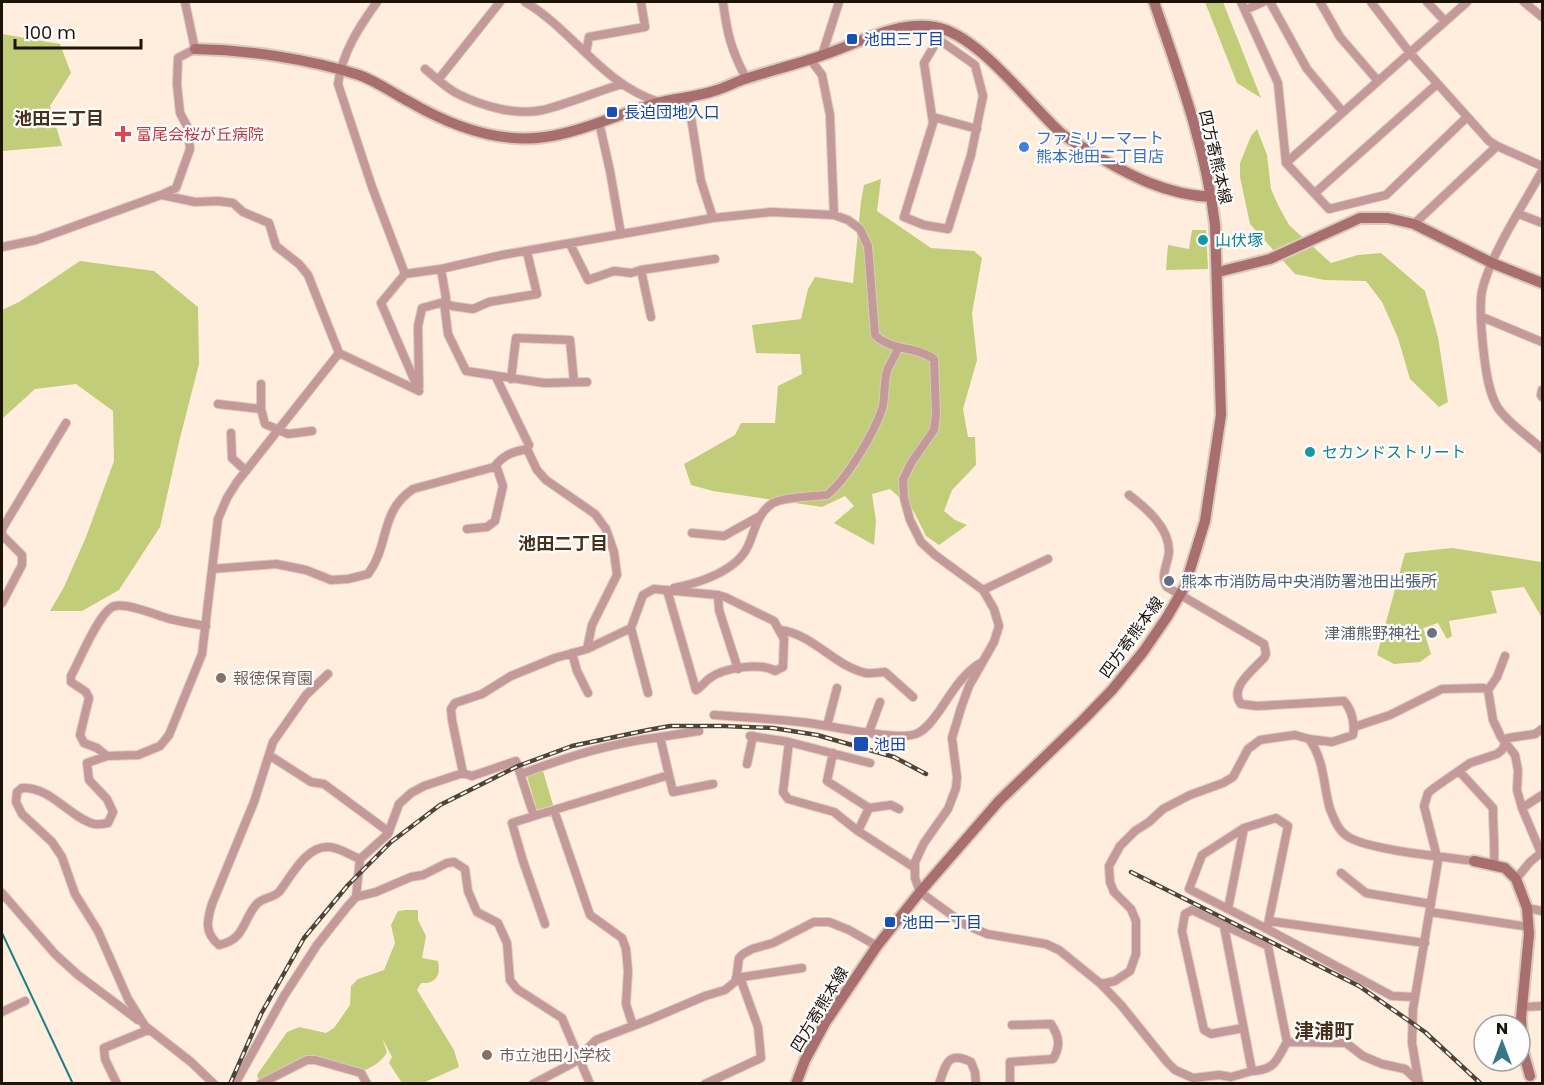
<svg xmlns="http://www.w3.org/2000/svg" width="1544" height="1085" viewBox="0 0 1544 1085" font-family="Poppins,'Noto Sans JP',sans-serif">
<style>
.green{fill:#c1cd79}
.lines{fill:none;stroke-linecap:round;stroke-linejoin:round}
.stream{stroke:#1d8084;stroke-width:2}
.street-casing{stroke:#dbcbbb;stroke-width:10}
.secondary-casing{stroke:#dbcbbb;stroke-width:14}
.street{stroke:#c39999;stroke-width:8}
.secondary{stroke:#a96e6f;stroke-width:10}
.rail-casing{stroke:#4f4438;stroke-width:4.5}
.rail{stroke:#fefefe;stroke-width:2;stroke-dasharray:7;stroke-linecap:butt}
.transit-dot{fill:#1a4fb4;stroke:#fefefe;stroke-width:2}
.health-dot{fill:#e0444e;stroke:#fefefe;stroke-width:2}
.shop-dot{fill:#3f7fe0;stroke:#fefefe;stroke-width:2}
.culture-dot{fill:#0f9aa8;stroke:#fefefe;stroke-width:2}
.service-dot{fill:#5c6f8a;stroke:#fefefe;stroke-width:2}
.worship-dot{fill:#6b7280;stroke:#fefefe;stroke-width:2}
.education-dot{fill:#8d6e63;stroke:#fefefe;stroke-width:2}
.labels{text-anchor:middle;stroke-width:4.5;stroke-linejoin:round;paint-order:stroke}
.transit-label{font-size:16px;fill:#164399;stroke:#fefefe;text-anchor:start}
.health-label{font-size:16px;fill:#be3a42;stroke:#fefefe;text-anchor:start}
.shop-label{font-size:16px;fill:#366cbe;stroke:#fefefe;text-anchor:start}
.street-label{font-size:16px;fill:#1c1309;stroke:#fefefe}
.culture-label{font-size:16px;fill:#0d838f;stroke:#fefefe;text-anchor:start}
.service-label{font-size:16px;fill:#4e5e75;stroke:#fefefe;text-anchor:start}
.worship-label{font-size:16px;fill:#5b616d;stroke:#fefefe;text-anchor:end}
.education-label{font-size:16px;fill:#785e54;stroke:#fefefe;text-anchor:start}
.neighbourhood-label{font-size:18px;font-weight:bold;fill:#47311a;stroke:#fefefe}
.quarter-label{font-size:20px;font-weight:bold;fill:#47311a;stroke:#fefefe}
</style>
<rect width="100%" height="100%" fill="#fed"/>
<path class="green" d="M 1205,2 L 1223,2 L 1261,98 L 1237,83 Z
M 2,34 L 60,44 L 71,73 L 50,106 L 62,146 L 2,151 Z
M 1257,129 L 1267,155 L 1271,189 L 1278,205 L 1289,225 L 1331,263 L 1358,255 L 1381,253 L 1425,291 L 1438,337 L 1448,402 L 1439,407 L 1410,379 L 1398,338 L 1382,302 L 1366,281 L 1325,280 L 1295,274 L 1250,224 L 1240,177 L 1240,163 L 1251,136 Z
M 881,179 L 877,211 L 931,248 L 974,251 L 982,258 L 972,313 L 977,360 L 963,409 L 968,437 L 975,437 L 976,465 L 952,490 L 944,511 L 955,520 L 967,525 L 939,545 L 926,536 L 913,510 L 890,489 L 872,494 L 876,521 L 874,545 L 834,523 L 854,506 L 845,496 L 822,507 L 713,491 L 691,485 L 684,464 L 735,435 L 741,423 L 775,423 L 778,386 L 802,374 L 800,354 L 756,353 L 752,325 L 801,319 L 808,289 L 815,277 L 853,283 L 861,201 L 864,185 Z
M 1192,230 L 1206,230 L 1208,269 L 1166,270 L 1168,245 L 1189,249 Z
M 80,261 L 154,271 L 198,307 L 199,364 L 179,442 L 160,527 L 119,590 L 82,611 L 50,611 L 64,587 L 86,537 L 114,461 L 113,411 L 76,384 L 35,389 L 2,419 L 2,310 L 19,302 Z
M 1452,548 L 1542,562 L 1542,618 L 1524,587 L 1491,591 L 1497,613 L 1449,621 L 1452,636 L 1447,639 L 1438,623 L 1423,628 L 1431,654 L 1420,662 L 1394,664 L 1377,655 L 1405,553 Z
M 543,771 L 553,805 L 537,810 L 527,776 Z
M 406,910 L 418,910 L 418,920 L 426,936 L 422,958 L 438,961 C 441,975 436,984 421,983 L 417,990 L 454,1050 L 459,1067 L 423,1083 L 402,1083 L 389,1063 L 392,1057 L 382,1038 L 387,1052 C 382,1062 371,1068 360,1072 L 314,1059 L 259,1081 L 257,1075 L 287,1032 L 299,1027 L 326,1033 L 334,1028 L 350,1005 L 351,986 L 358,979 L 384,970 L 395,943 L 391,925 L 398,911 Z"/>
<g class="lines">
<path class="stream" d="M 2,933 L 73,1084"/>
<g class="street-casing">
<path id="street" d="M 377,2 C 359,27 342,53 338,84 L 372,187 L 405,274
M 525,2 C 573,30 603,85 659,102
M 723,2 C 727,33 731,50 746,78
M 1241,2 L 1278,83 L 1286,163 L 1329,209 L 1386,195 L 1467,117
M 1270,2 L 1307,69 L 1343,112
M 1320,2 L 1340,37 L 1378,81
M 1371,2 L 1410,53 L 1489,141 L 1497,146 L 1542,166
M 1427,2 L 1445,21
M 1524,2 L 1542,17
M 1245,10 L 1263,2
M 938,39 L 975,65 L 983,96 L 971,155 L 948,229 L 924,225 L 904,217 L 933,123 L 924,63 L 937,41 L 940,29
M 586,53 L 589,37 L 645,27 L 641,2
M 822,55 L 839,2
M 810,59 L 822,75 L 830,115 L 834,215
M 425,69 C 435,77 446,88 458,94 C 482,106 516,116 543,110 C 569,103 596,92 622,84
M 438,80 L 500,2
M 688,98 L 701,181 L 713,218
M 933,117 L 977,129
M 599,122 L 610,171 L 621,234
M 1286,163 L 1467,2
M 1542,171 C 1524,204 1490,255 1482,291 C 1479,307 1482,338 1484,355 C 1486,372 1489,394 1498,408 C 1509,424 1528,436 1542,449
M 1315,193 L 1437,84
M 162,195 L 195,202 L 218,201 L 233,203 L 243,212 L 269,223 L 276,246 L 299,264 L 308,275 L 339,353 L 419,391
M 1519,214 L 1542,223
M 1414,224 L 1497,146
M 570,244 L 588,280 L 614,271 L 631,273 L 641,270
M 2,247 L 36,240 L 161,195 L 176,188 L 190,149 L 188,128 L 180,113 L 177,84 L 178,58 L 195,49 L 185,2
M 441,269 L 446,298 L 444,302 L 452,306 L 473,309 L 489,302 L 537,294 L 527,252
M 651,317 L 641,270 L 715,259
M 1482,317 L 1542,342
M 496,377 L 529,445 L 527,449 L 537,470 L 546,480 L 595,514 L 606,529 L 614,552 L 617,575 L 592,625 L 587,649
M 511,379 L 516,338 L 570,340 L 574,382
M 261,384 L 261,409 L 265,424 L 288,434 L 312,431
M 419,387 L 418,326 L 422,308 L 444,302 L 448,334 L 466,371 L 544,383 L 587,382
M 1542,390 L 1541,395 L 1542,397
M 419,391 L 381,303 L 405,274 L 441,269 L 502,255 L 713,218 L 771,212 L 834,215 L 848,220 L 860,229 L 868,246 L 875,335 C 891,351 916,346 934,359 L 936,414 L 934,430 L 911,463 L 903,480 L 904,498 L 910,520 L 921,542 L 935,555 L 983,590 L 994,609 L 999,626 L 994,642 L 969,686 L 961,708 L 952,738 L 957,777 L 956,788 L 948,809 L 924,843 L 915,862 L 915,878 L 920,892 L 964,924 L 987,934 L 1046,944 L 1059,950 L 1101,984 L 1121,1005 L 1167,1062 L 1175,1070 L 1193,1078 L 1219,1075 L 1231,1077 L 1252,1071 L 1224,926
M 218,404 L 261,409
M 231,433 L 232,458 L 246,471
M 2,529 L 66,423
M 467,529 L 487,527 L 495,521 L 503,486 L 496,465
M 2,530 L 2,535 L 22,555 L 22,565 L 2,603
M 692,533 L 724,536 L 758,517
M 212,569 L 276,564 L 306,570 L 331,580 L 348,579 L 368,574 C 390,545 379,512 413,489 L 494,467 C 504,455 511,452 527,449
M 674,588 C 699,583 737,571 748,546 C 755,531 757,513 773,503 C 784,497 814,496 827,495 C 847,479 874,433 882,409 C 886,396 883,380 888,368 C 892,360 896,356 898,347
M 983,590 L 1048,559
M 718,595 L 719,610 L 738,669
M 631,628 L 648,693
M 780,630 C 813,634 834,666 866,673 C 872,674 879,672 885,672 L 913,697
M 572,653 L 577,671 L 588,693
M 328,674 L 306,695 L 273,742 L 254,802 L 212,904 C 207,920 204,933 219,945 C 244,940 242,923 255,906 C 261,897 272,899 279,892 C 291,877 306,845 329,847 C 339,847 351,856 360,859
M 1488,690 L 1497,677 L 1505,656
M 714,715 C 743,717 772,719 801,722 C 825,724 900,743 918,733 C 928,728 934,718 940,710 C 952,692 963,673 982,662
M 827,726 L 837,688
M 1354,727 L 1390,715 L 1442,689 L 1484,688 L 1488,690 L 1493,720 L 1501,737 L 1515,755 L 1518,770 L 1517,790 L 1522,808 L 1541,853
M 869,732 L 880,702
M 750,736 L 789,742 L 870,763
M 660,737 L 699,731
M 1309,739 C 1325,761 1323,785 1330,809 C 1334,819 1338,830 1347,836 C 1366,850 1447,857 1474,861
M 789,742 L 783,792 L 788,799 L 834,812 L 858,831 L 915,868
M 833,753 L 827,781 L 869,808 L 891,805 L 899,809
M 269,755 L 311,782 L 324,784 L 389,832
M 107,756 L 97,748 L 84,743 L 80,735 L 89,698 L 86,692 L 71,682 L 71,676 C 79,662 100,609 115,606 C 128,603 156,615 170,619 C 182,622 194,624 206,626
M 747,764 L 753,736
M 1459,771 L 1493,808 C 1493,827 1495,845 1494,865
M 463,773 L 452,720 L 451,709 L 455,703 L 482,694 L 511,676 L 555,658 L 587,649 L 631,628 L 643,595 L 654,589 L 718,595 L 725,597 L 774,621 L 784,639 L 783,667 L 775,671 C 761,662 723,668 710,678 C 704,682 702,687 696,690 L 667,590
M 521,774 C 570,756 608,744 660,737 L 673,792 L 713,784
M 1522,808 L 1542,795
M 554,810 L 590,915 L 622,938 L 626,949 L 628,971 L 626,1004 L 633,1026
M 534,816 L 512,823 L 523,861 L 545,924
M 1276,818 L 1288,826 L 1267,929 L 1189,889 L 1202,855 L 1244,828 Z
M 858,831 L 869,808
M 1341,873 L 1366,893 L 1431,904
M 1516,879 L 1530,862 L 1542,852
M 2,893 L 55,954 L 78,975 L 138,1020
M 356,897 L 360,859 L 388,834 L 399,804 L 411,793 L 424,786 L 463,773 L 472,776 L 516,761 L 534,816 L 669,775
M 1527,908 L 1542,911
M 1228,909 L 1244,828
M 1430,912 L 1529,927
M 1269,921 L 1425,943
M 1267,929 L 1392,996 L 1415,997
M 736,978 L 802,968
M 1101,984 L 1115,981 L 1130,971 L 1136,954 L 1136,921 L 1131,909 L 1114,892 L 1110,882 L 1109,866 L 1120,846 L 1135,831 L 1149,822 L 1163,809 L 1190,795 L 1223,783 L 1233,777 L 1248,749 L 1260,740 L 1295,735 L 1309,739 L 1332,742 L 1353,735 C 1355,724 1352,710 1344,701 L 1257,706 L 1241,704 C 1228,688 1254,669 1264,658 L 1266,654 L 1264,644 L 1167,587 C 1159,576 1169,562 1169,551 C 1169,527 1146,508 1129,495
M 1522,1007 L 1542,1006
M 2,1012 L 25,1001
M 1243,1028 L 1211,1034 L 1204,1030 L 1182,931 L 1185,914 L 1192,910 L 1268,946 L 1287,1042 C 1276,1061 1275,1070 1252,1071
M 1287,1042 L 1346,1043 L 1363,1056 L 1382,1064 L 1405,1069 L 1419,1082
M 117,1084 L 105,1059 L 104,1048 L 148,1030
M 214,1084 L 191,1062 L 145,1026 L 128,999 L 98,931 L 75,894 L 62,857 L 52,842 L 22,814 L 16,802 L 17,792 L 22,788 C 50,786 69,817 94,824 C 98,825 103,824 108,823 L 113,812 L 107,799 L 89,780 L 87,763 L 107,756 L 138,755 L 160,746 L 169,735 L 202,654 L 218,519 L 227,498 L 237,482 L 339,353
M 235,1084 L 284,996 L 317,945 L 347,907 L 356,897 L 376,892 L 411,877 L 423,875 L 447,863 L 454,862 L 465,869 L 468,891 L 477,912 L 498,923 L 507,943 L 510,980 L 517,989 L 562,1018 L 590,1084
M 260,1084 L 307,1060 L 315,1060 L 361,1073 L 367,1084
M 533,1084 L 573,1063 L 596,1040 L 651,1019 L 705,996 L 725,990 L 736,981 L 739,958 L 743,954 L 752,949 L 773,943 L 814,922 L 829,922 L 849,930 L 877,946
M 705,1084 L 761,1058 L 758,1027 L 742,983 L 736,978
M 939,1084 C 946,1065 947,1050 971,1062 L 975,1072 L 976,1084
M 1010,1084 L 1010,1062 L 1053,1059 C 1061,1046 1059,1036 1051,1024 L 1012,1025
M 1419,1084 L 1412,1043 L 1413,1009 L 1438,861 L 1424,806 L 1428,793 L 1434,788 L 1470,763 L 1497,754 L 1502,750 L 1508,738 L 1535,734 L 1542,729"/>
</g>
<g class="secondary-casing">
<path id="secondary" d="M 195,49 C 248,50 309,59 359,75 C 376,81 393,93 408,101 C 449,125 497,144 545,137 C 582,132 621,113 657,103 C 677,98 697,97 717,90 C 727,87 737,81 748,78 C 773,70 798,64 823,55 C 857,44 897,20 935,27 C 978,34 1028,103 1061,133 C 1069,140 1080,145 1089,151 C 1128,175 1166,195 1212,197
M 1218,272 L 1270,259 L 1360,218 L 1388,218 L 1414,224 L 1492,263 L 1542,283
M 1474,861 L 1505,868 L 1516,879 L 1527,908 L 1529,934 L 1521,1018 L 1523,1051 L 1530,1076
M 796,1084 L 805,1060 L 825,1023 L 877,946 L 920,892 L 999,801 L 1083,720 L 1112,690 L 1143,652 L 1167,617 L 1185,586 L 1205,521 L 1221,415 L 1215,225 C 1206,148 1179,75 1154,2"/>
</g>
<use href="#street" class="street"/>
<use href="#secondary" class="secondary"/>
<g class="rail-casing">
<path id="rail" d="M 1131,872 L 1359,986 L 1425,1032 L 1481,1084
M 230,1084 L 261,1014 L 304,938 L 348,885 L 391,842 L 440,805 L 518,766 L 572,746 L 648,730 L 670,726 L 724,726 L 773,728 L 817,735 L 894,757 L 926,774"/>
</g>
<use href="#rail" class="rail"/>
</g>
<g class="transit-dot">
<rect x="846" y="33" width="12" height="12" rx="3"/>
<rect x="606" y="106" width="12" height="12" rx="3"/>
<rect x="853" y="736" width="16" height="16" rx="3"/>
<rect x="884" y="916" width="12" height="12" rx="3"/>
</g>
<path class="health-dot" d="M120 125h6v6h6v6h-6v6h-6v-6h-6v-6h6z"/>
<circle class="shop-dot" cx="1024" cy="147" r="6"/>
<g class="culture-dot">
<circle cx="1203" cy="240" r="6"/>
<circle cx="1310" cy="452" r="6"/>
</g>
<circle class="service-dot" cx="1169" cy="581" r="6"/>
<circle class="worship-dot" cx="1432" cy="633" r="6"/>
<g class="education-dot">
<circle cx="221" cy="678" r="6"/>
<circle cx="487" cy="1055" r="6"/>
</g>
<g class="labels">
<g class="transit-label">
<text x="864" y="45">池田三丁目</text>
<text x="624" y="118">長迫団地入口</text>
<text x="874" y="750">池田</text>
<text x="902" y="928">池田一丁目</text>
</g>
<g class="health-label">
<text x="136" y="140">富尾会桜が丘病院</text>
</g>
<g class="shop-label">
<text x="1036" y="144">ファミリーマート<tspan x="1036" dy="18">熊本池田二丁目店</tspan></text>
</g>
<g class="street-label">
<text transform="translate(1216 157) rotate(77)" y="6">四方寄熊本線</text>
<text transform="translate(1131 637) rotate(-54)" y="6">四方寄熊本線</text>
<text transform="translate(819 1009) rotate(-59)" y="6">四方寄熊本線</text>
</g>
<g class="culture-label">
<text x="1215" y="246">山伏塚</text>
<text x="1322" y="458">セカンドストリート</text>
</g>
<g class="service-label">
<text x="1181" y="587">熊本市消防局中央消防署池田出張所</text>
</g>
<g class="worship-label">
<text x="1420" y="639">津浦熊野神社</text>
</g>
<g class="education-label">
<text x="233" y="684">報徳保育園</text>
<text x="499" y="1061">市立池田小学校</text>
</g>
<g class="neighbourhood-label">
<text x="59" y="125">池田三丁目</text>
<text x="563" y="550">池田二丁目</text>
</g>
<g class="quarter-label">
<text x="1324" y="1038">津浦町</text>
</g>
</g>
<rect width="1544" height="1085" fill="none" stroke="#1c1309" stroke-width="6"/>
<g transform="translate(1502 1043)"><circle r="28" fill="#fefefe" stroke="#a4a09c" stroke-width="1.5"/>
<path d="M0-4.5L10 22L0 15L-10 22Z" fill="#37768b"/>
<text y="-9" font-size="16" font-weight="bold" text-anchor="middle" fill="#1c1309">N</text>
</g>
<path d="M15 39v9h126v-9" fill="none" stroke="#1c1309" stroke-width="3"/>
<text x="24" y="39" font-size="18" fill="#1c1309" stroke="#fefefe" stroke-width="4.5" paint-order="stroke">100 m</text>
</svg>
